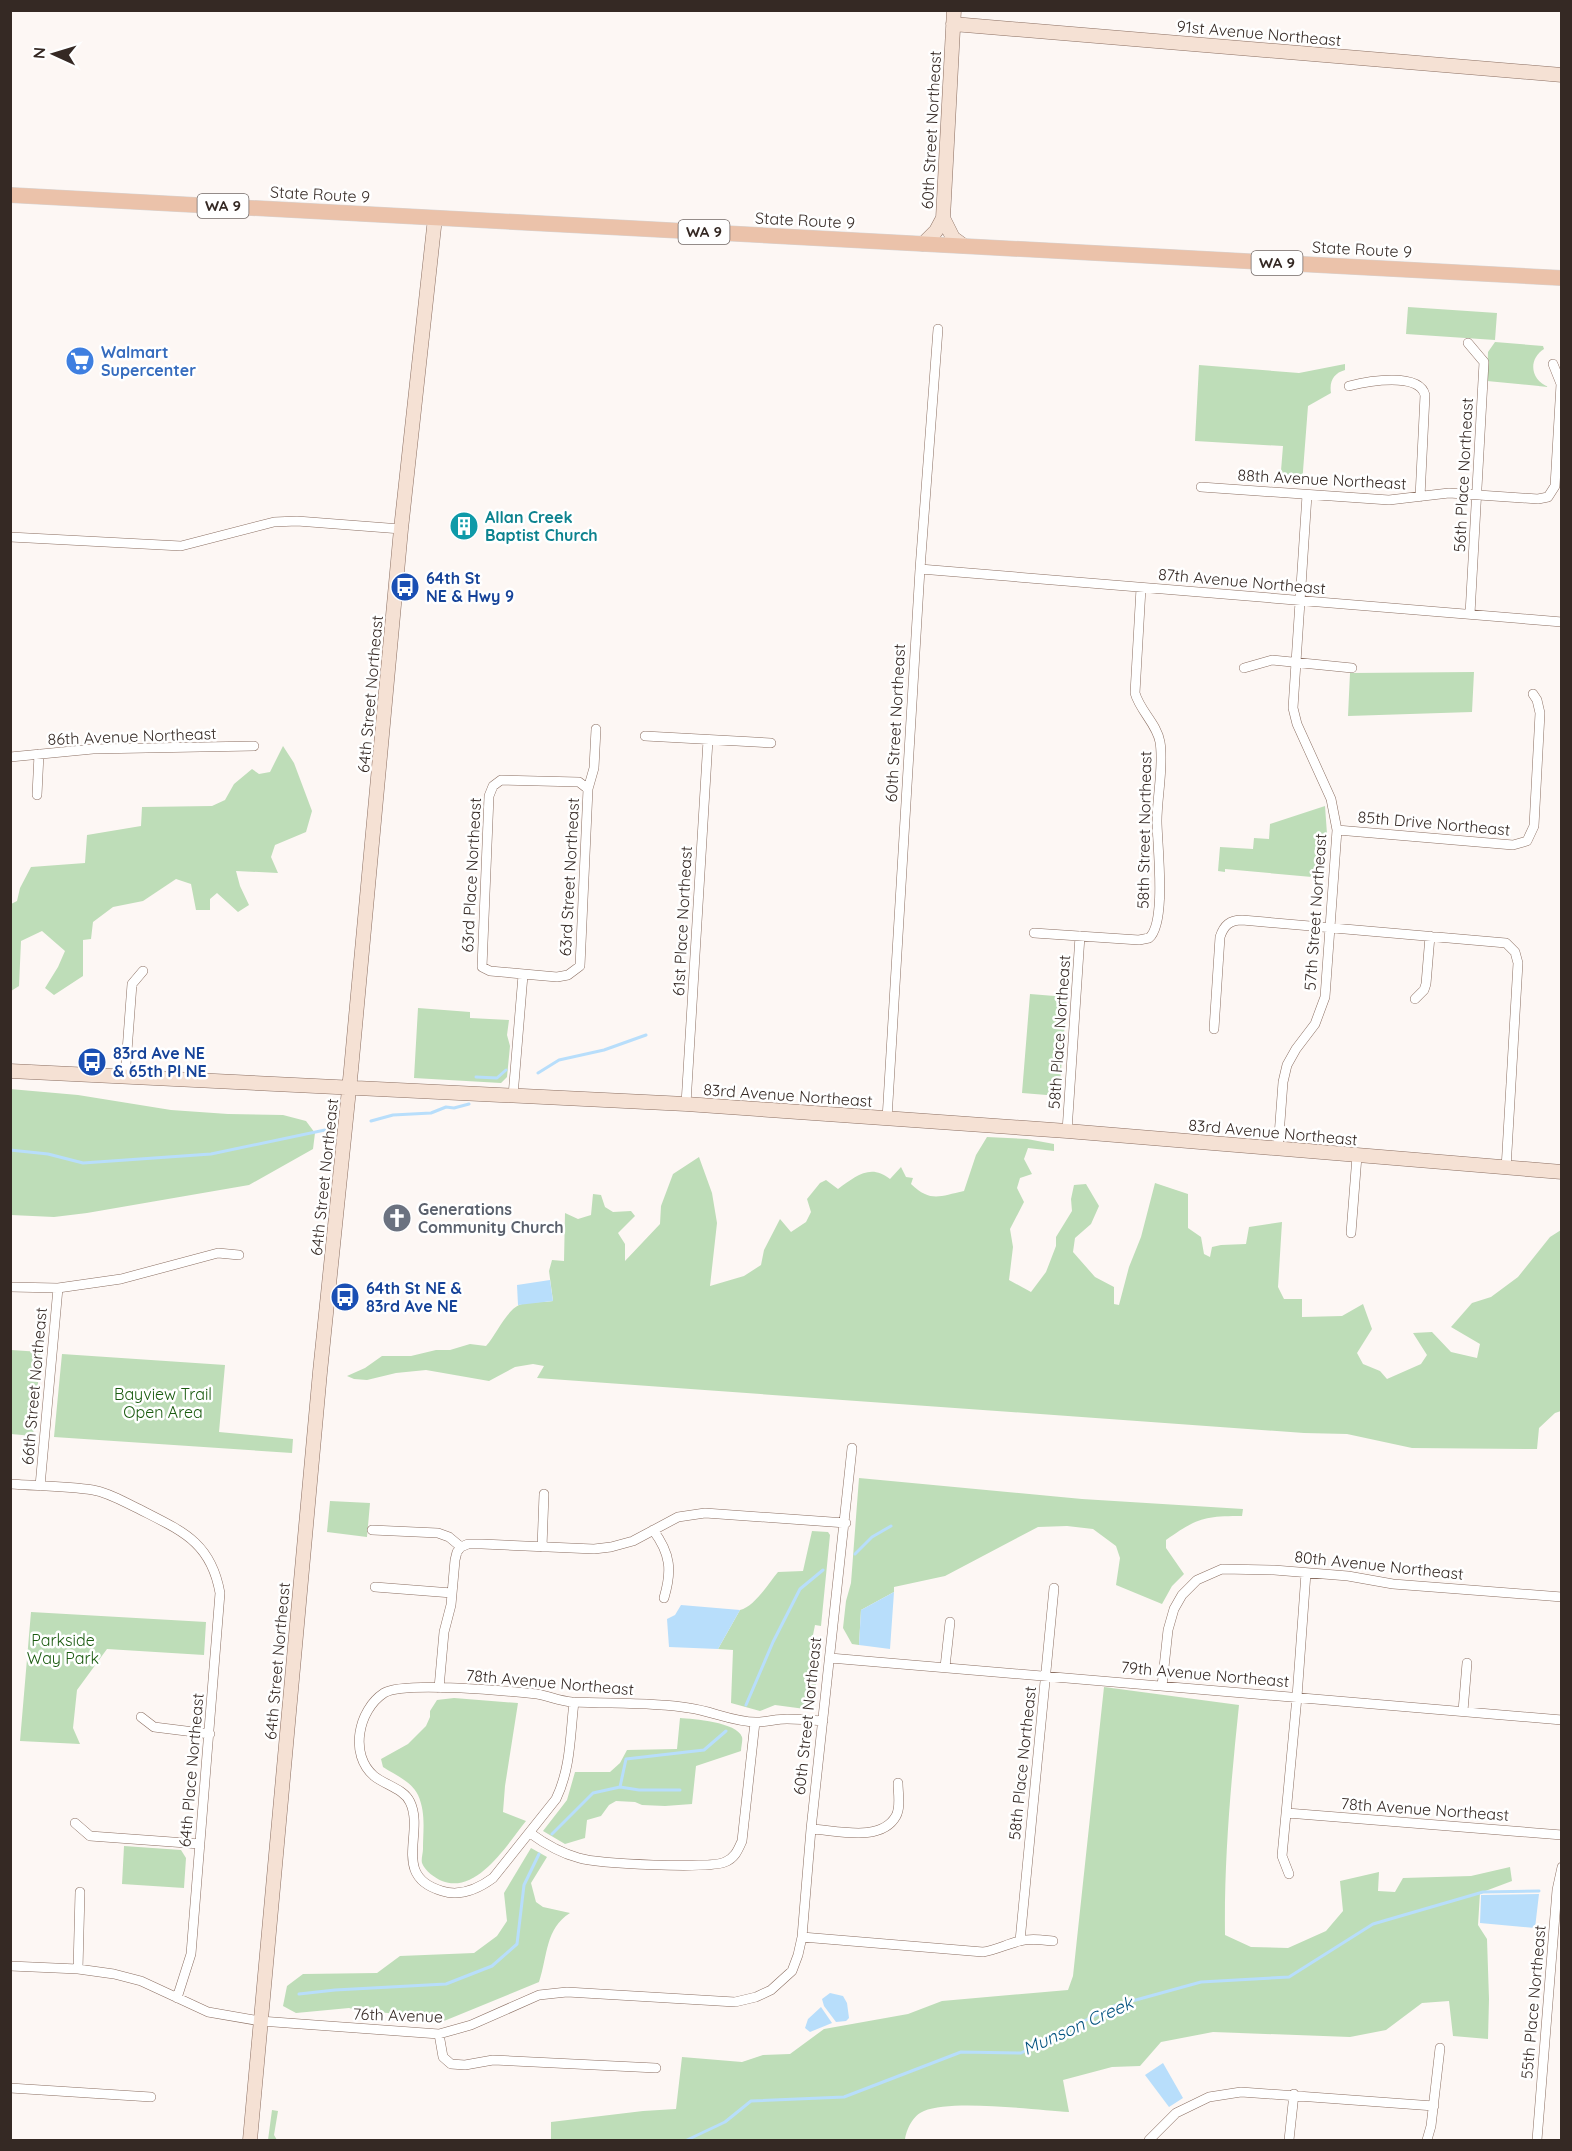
<svg xmlns="http://www.w3.org/2000/svg" width="1572" height="2151" viewBox="0 0 1572 2151" font-family="Quicksand,sans-serif">
<style>
.green{fill:#beddb8}
.water{fill:#b8defb}
.lines{fill:none;stroke-linecap:round;stroke-linejoin:round}
.stream{stroke:#b8defb;stroke-width:3}
.street-casing{stroke:#8b6f62;stroke-width:10}
.secondary-casing{stroke:#8b6f62;stroke-width:15}
.primary-casing{stroke:#d7d4d3;stroke-width:16}
.street{stroke:#fff;stroke-width:9}
.secondary{stroke:#f5e1d4;stroke-width:14}
.primary{stroke:#ebc2aa;stroke-width:15}
.labels{text-anchor:middle;stroke-width:5;stroke-linejoin:round;paint-order:stroke}
.shield{fill:#fff;stroke:#726966;stroke-width:1.5}
.shield-label{font-size:15px;font-weight:bold;fill:#352924}
.street-label{font-size:16px;fill:#352924;stroke:#fff}
.shop-label{font-size:16px;font-weight:bold;fill:#366cbe;stroke:#fff;text-anchor:start}
.culture-label{font-size:16px;font-weight:bold;fill:#0d838f;stroke:#fff;text-anchor:start}
.transit-label{font-size:16px;font-weight:bold;fill:#164399;stroke:#fff;text-anchor:start}
.worship-label{font-size:16px;font-weight:bold;fill:#5b616d;stroke:#fff;text-anchor:start}
.park-label{font-size:16px;fill:#1b5b10;stroke:#fff}
.water-label{font-size:18px;font-style:italic;fill:#055480;stroke:#fff}
</style>
<rect width="100%" height="100%" fill="#fdf7f4"/>
<path class="green" d="M 1408,307 L 1497,313 L 1495,340 L 1406,334 Z
M 1495,342 L 1543,346 L 1544,349 C 1528,359 1530,380 1549,387 L 1487,381 L 1488,352 Z
M 1345,364 L 1345,370 C 1334,373 1329,381 1331,393 L 1308,406 L 1302,484 L 1280,483 L 1283,446 L 1195,441 L 1199,365 L 1299,373 Z
M 1474,672 L 1472,712 L 1348,716 L 1350,673 Z
M 283,746 L 294,763 L 312,811 L 306,832 L 275,845 L 271,857 L 278,873 L 236,871 L 240,886 L 249,905 L 238,912 L 217,893 L 210,899 L 210,910 L 196,910 L 191,884 L 176,879 L 143,901 L 113,907 L 93,922 L 91,939 L 83,940 L 83,976 L 54,995 L 45,988 L 58,967 L 65,951 L 42,931 L 21,941 L 19,986 L 11,991 L 11,904 L 17,901 L 20,888 L 31,867 L 85,863 L 87,835 L 141,826 L 142,807 L 212,806 L 225,800 L 234,784 L 252,769 L 259,774 L 270,772 Z
M 1325,806 L 1327,834 L 1323,878 L 1225,869 L 1225,872 L 1218,871 L 1220,847 L 1253,849 L 1254,838 L 1269,839 L 1270,824 Z
M 1030,994 L 1067,997 L 1059,1096 L 1022,1093 Z
M 418,1008 L 470,1012 L 470,1018 L 509,1020 L 507,1035 L 510,1046 L 507,1077 L 501,1083 L 414,1078 Z
M 10,1089 L 78,1095 L 171,1110 L 228,1114 L 283,1115 L 306,1121 L 315,1133 L 313,1149 L 249,1185 L 87,1213 L 54,1217 L 11,1215 Z
M 987,1137 L 1027,1139 L 1054,1144 L 1054,1151 L 1028,1148 L 1024,1159 L 1032,1174 L 1020,1178 L 1017,1188 L 1024,1202 L 1010,1229 L 1013,1247 L 1009,1280 L 1031,1292 L 1046,1272 L 1056,1246 L 1056,1237 L 1072,1211 L 1071,1199 L 1074,1185 L 1086,1184 L 1099,1206 L 1091,1224 L 1075,1238 L 1073,1252 L 1095,1277 L 1114,1287 L 1114,1304 L 1119,1305 L 1129,1267 L 1141,1237 L 1155,1183 L 1188,1194 L 1188,1228 L 1201,1237 L 1204,1254 L 1210,1257 L 1212,1247 L 1221,1245 L 1246,1244 L 1249,1227 L 1282,1222 L 1278,1287 L 1284,1299 L 1302,1299 L 1302,1317 L 1342,1316 L 1363,1304 L 1372,1329 L 1357,1353 L 1363,1364 L 1380,1371 L 1387,1379 L 1421,1364 L 1427,1355 L 1413,1333 L 1432,1332 L 1451,1352 L 1477,1358 L 1480,1344 L 1451,1327 L 1472,1303 L 1491,1297 L 1518,1277 L 1550,1237 L 1561,1230 L 1561,1411 L 1555,1413 L 1539,1428 L 1537,1449 L 1412,1448 L 1347,1434 L 1304,1433 L 537,1378 L 544,1366 L 533,1364 L 515,1367 L 489,1381 L 426,1370 L 396,1373 L 367,1380 L 354,1379 L 347,1376 L 365,1368 L 382,1356 L 411,1356 L 436,1350 L 450,1350 L 470,1344 L 486,1346 C 496,1335 506,1311 519,1305 C 528,1301 543,1303 553,1301 L 549,1271 L 552,1260 L 564,1261 L 565,1213 L 578,1219 L 591,1215 L 593,1194 L 601,1195 L 605,1207 L 613,1212 L 631,1211 L 635,1216 L 618,1233 L 625,1244 L 625,1261 L 660,1224 L 661,1206 L 673,1174 L 699,1157 L 712,1193 L 717,1223 L 710,1286 L 744,1276 L 761,1265 L 764,1250 L 780,1219 L 791,1232 L 806,1222 L 811,1212 L 807,1199 L 820,1183 L 826,1180 L 838,1189 C 855,1177 870,1163 890,1179 L 901,1167 L 906,1177 L 913,1178 L 911,1184 C 931,1203 940,1196 964,1191 L 976,1155 Z
M 11,1350 L 41,1352 L 33,1436 L 11,1434 Z
M 62,1354 L 225,1365 L 219,1432 L 293,1439 L 292,1453 L 54,1437 Z
M 859,1478 L 1082,1499 L 1243,1509 L 1242,1516 C 1204,1516 1197,1518 1166,1540 L 1166,1548 L 1184,1574 L 1172,1586 L 1162,1604 L 1116,1585 L 1120,1558 L 1116,1546 L 1093,1529 L 1067,1526 L 1038,1527 L 945,1576 L 894,1587 L 894,1592 L 861,1610 L 859,1645 L 852,1644 L 843,1628 L 846,1601 L 851,1583 Z
M 330,1501 L 370,1503 L 367,1537 L 327,1532 Z
M 812,1531 L 828,1532 L 830,1535 L 821,1626 L 815,1625 L 809,1655 L 819,1657 L 814,1700 L 805,1709 L 775,1705 L 760,1711 L 731,1703 L 733,1650 L 718,1649 L 740,1610 C 755,1606 768,1584 778,1572 L 803,1571 Z
M 31,1612 L 206,1622 L 204,1655 L 107,1649 L 77,1690 L 73,1728 L 80,1744 L 20,1741 Z
M 1104,1687 L 1239,1705 C 1231,1782 1224,1858 1225,1935 L 1251,1947 L 1288,1948 L 1326,1931 L 1343,1911 L 1340,1881 L 1379,1872 L 1378,1891 L 1395,1892 L 1403,1878 L 1471,1876 L 1510,1867 L 1512,1881 L 1480,1893 L 1478,1925 L 1487,1939 L 1489,1999 L 1488,2039 L 1453,2036 L 1449,2001 L 1422,2003 L 1386,2030 L 1350,2037 L 1213,2032 L 1161,2042 L 1140,2066 L 1112,2067 L 1063,2080 L 1069,2112 C 1035,2110 952,2099 924,2111 C 913,2115 906,2130 905,2140 L 551,2140 L 551,2122 L 643,2111 L 676,2109 L 682,2057 L 742,2062 L 763,2055 L 790,2054 L 824,2029 L 908,2014 L 942,2001 L 1068,1990 L 1073,1976 Z
M 454,1698 L 518,1703 L 505,1786 L 503,1812 L 526,1821 C 508,1843 477,1895 442,1881 C 435,1878 425,1871 422,1863 C 421,1859 423,1853 423,1849 C 423,1830 426,1813 418,1795 C 411,1781 395,1775 383,1767 L 381,1759 L 408,1744 L 426,1726 L 430,1717 L 430,1711 L 437,1700 Z
M 680,1718 C 693,1719 737,1722 742,1737 C 743,1740 741,1747 741,1751 L 696,1766 L 692,1804 L 665,1806 L 642,1805 L 635,1802 L 616,1801 L 609,1805 L 601,1816 L 587,1820 L 585,1838 L 565,1844 L 543,1831 L 567,1800 L 575,1772 L 610,1772 L 620,1763 L 627,1750 L 677,1749 Z
M 124,1846 L 181,1850 L 186,1858 L 184,1888 L 122,1884 Z
M 531,1848 L 547,1857 L 531,1883 L 536,1902 L 543,1907 L 570,1913 C 545,1929 548,1955 539,1982 L 444,2021 L 401,2014 L 361,2011 L 349,2008 L 296,2013 L 283,2006 L 287,1986 L 303,1974 L 377,1973 L 400,1956 L 474,1953 L 497,1936 L 507,1921 L 504,1893 Z
M 272,2110 L 278,2111 L 274,2135 L 277,2140 L 268,2140 Z"/>
<path class="water" d="M 550,1280 L 553,1301 L 518,1305 L 517,1285 Z
M 894,1592 L 890,1649 L 859,1645 L 861,1610 Z
M 681,1605 L 740,1610 L 718,1649 L 669,1647 L 667,1619 L 675,1615 Z
M 1539,1894 L 1535,1928 L 1480,1923 L 1481,1895 Z
M 830,1993 L 843,1996 L 847,2003 L 849,2018 L 846,2021 L 836,2022 L 824,2006 L 822,1999 Z
M 821,2007 L 832,2023 L 810,2032 L 805,2028 L 808,2019 Z
M 1163,2063 L 1183,2098 L 1169,2107 L 1145,2075 Z"/>
<g class="lines">
<path class="stream" d="M 538,1073 L 559,1060 L 604,1050 L 646,1035
M 476,1077 L 497,1078 L 506,1070
M 371,1121 L 393,1115 L 431,1113 L 446,1107 L 454,1108 L 469,1104
M 10,1150 L 48,1154 L 83,1163 L 211,1154 L 325,1130
M 855,1554 L 872,1537 L 891,1526
M 746,1705 L 773,1642 L 800,1589 L 823,1570
M 620,1787 L 639,1790 L 680,1790
M 552,1834 L 593,1793 L 620,1787 L 626,1759 L 704,1750 L 726,1731
M 299,1994 L 335,1990 L 446,1984 L 492,1966 L 517,1944 L 524,1885 L 539,1854
M 687,2140 L 725,2122 L 751,2101 L 844,2097 L 961,2052 L 1021,2053 L 1114,2006 L 1201,1982 L 1289,1977 L 1373,1924 L 1483,1892 L 1539,1891"/>
<g class="street-casing">
<path id="street" d="M 1468,343 L 1484,362 L 1470,614
M 1349,386 C 1368,381 1419,372 1425,395 L 1420,497
M 1201,487 L 1389,500 L 1449,493 L 1538,499 L 1548,497 L 1555,486 L 1561,384 L 1553,364
M 10,537 L 181,546 L 274,522 L 297,521 L 401,529
M 920,569 L 1562,622
M 1244,668 L 1272,660 L 1352,668
M 645,736 L 771,743
M 10,757 L 93,749 L 254,746
M 588,789 L 579,782 L 501,780 L 493,786 L 489,796 L 482,967 L 490,971 L 557,977 L 568,975 L 580,966 L 588,789 L 594,768 L 596,729
M 37,795 L 39,754
M 1337,830 L 1513,845 L 1527,841 L 1534,826 L 1540,713 L 1537,700 L 1533,694
M 1034,933 L 1139,940 L 1149,938 C 1167,923 1157,844 1157,821 C 1157,796 1164,766 1160,742 C 1157,724 1140,711 1135,693 L 1141,588
M 1415,999 L 1424,990 L 1426,984 L 1430,936
M 1214,1029 L 1220,937 C 1224,925 1230,920 1242,920 L 1506,943 L 1515,952 L 1518,963 L 1506,1169
M 125,1078 L 132,984 L 143,971
M 513,1096 L 523,975
M 686,1104 L 708,740
M 887,1119 L 920,569 L 938,329
M 1067,1131 L 1080,936
M 1278,1149 L 1283,1082 L 1287,1065 L 1296,1049 L 1315,1024 L 1325,997 L 1337,830 L 1331,799 L 1297,724 L 1293,708 L 1307,495
M 1351,1233 L 1357,1156
M 10,1287 L 58,1288 L 121,1279 L 218,1253 L 239,1255
M 10,1484 C 38,1486 66,1486 93,1490 C 110,1493 124,1502 139,1509 C 182,1531 211,1542 220,1593 L 191,1954 L 177,1998
M 40,1486 L 58,1288
M 372,1530 L 438,1533 L 449,1537 L 461,1547 L 468,1544 L 482,1544 L 594,1549 L 611,1547 L 633,1541 L 678,1517 L 705,1513 L 846,1523
M 653,1530 C 671,1554 672,1571 664,1598
M 542,1547 L 544,1494
M 375,1587 L 452,1593
M 830,1658 L 1562,1720
M 945,1667 L 950,1622
M 1162,1686 L 1168,1630 L 1174,1609 L 1182,1595 L 1197,1580 L 1222,1569 L 1274,1570 L 1348,1576 L 1393,1584 L 1562,1597
M 439,1688 L 444,1632 L 451,1605 L 455,1560 L 457,1552 L 461,1547
M 574,1702 C 570,1735 571,1768 556,1799 L 493,1878 C 478,1889 461,1897 442,1891 C 391,1876 425,1833 410,1802 C 404,1789 385,1785 374,1776 C 349,1755 358,1710 384,1693 C 403,1681 509,1691 537,1694 C 549,1696 559,1701 572,1702 C 611,1704 651,1702 689,1708 C 712,1711 733,1722 756,1722 C 766,1722 777,1719 787,1719 C 799,1719 811,1720 823,1721
M 1463,1711 L 1467,1663
M 141,1717 L 154,1727 L 210,1734
M 1287,1813 L 1562,1835
M 75,1823 L 90,1836 L 200,1844
M 811,1829 C 836,1830 881,1843 896,1816 C 901,1807 898,1793 898,1783
M 530,1833 C 545,1844 560,1853 579,1858 C 599,1864 708,1869 725,1862 C 735,1858 738,1850 742,1841 L 755,1722
M 1289,1874 L 1282,1856 L 1297,1697 L 1306,1573
M 802,1937 L 983,1952 C 996,1950 1007,1944 1020,1941 C 1031,1938 1042,1940 1053,1941
M 1020,1941 L 1054,1588
M 10,1966 L 78,1969 L 114,1974 L 141,1981 L 208,2012 L 260,2021 L 439,2034 L 471,2025 L 539,1995 L 567,1992 L 735,2002 L 756,1997 L 771,1990 L 792,1971 L 798,1955 L 802,1937 L 811,1829 L 852,1448
M 78,1969 L 80,1892
M 439,2034 L 443,2057 L 451,2064 L 465,2065 L 493,2060 L 656,2068
M 10,2088 L 151,2097
M 1149,2140 L 1176,2113 L 1209,2097 L 1241,2092 L 1434,2106
M 1289,2140 L 1294,2094
M 1427,2140 L 1431,2126 L 1440,2048
M 1537,2140 L 1557,1890 L 1562,1867"/>
</g>
<g class="secondary-casing">
<path id="secondary" d="M 953,24 L 1562,75
M 943,218 L 953,238 L 964,246
M 923,244 L 936,231 L 943,218 L 954,10
M 10,1071 L 686,1104 L 1067,1131 L 1562,1172
M 250,2140 L 320,1372 L 351,1070 L 401,529 L 435,218"/>
</g>
<g class="primary-casing">
<path id="primary" d="M 10,195 L 1562,278"/>
</g>
<use href="#street" class="street"/>
<use href="#secondary" class="secondary"/>
<use href="#primary" class="primary"/>
</g>
<defs>
<g id="supermarket-disc" transform="scale(1.5)"><circle r="9.5" fill="#3f7fe0" stroke="#fff"/><path d="M-6-5.5h2.5l.6 2H6L4.5 2H-2.5L-4.4-4H-6ZM-1.5 3.2a1.3 1.3 0 1 0 .1 0ZM3 3.2a1.3 1.3 0 1 0 .1 0Z" fill="#fff"/></g>
<g id="building-disc" transform="scale(1.5)"><circle r="9.5" fill="#0f9aa8" stroke="#fff"/><path d="M-4-6H4V6H1V3H-1V6H-4ZM-2.5-4.3h1.7v1.8h-1.7ZM.8-4.3h1.7v1.8H.8ZM-2.5-1h1.7V.8h-1.7ZM.8-1h1.7V.8H.8Z" fill="#fff"/></g>
<g id="bus-disc" transform="scale(1.5)"><circle r="9.5" fill="#1a4fb4" stroke="#fff"/><path d="M-5-6H5V4H4V6H2V4H-2V6H-4V4H-5ZM-3.5-4V0h7V-4ZM-3.5 1.2v1.5H-2V1.2ZM2 1.2v1.5H3.5V1.2Z" fill="#fff"/></g>
<g id="church-disc" transform="scale(1.5)"><circle r="9.5" fill="#6b7280" stroke="#fff"/><path d="M-1.2-6h2.4v3.5h3.3v2.4h-3.3V6h-2.4V-.1h-3.3v-2.4h3.3Z" fill="#fff"/></g>
</defs>
<g fill-rule="evenodd">
<use href="#supermarket-disc" x="80" y="361"/>
<use href="#building-disc" x="464" y="526"/>
<use href="#bus-disc" x="405" y="587"/>
<use href="#bus-disc" x="92" y="1062"/>
<use href="#church-disc" x="397" y="1218"/>
<use href="#bus-disc" x="345" y="1297"/>
</g>
<g class="labels">
<g class="shield">
<rect x="197.5" y="194" width="51" height="24" rx="4.5"/>
<rect x="678.5" y="220" width="51" height="24" rx="4.5"/>
<rect x="1251.5" y="251" width="51" height="24" rx="4.5"/>
</g>
<g class="shield-label">
<text x="223" y="211">WA 9</text>
<text x="704" y="237">WA 9</text>
<text x="1277" y="268">WA 9</text>
</g>
<g class="street-label">
<text transform="translate(1259 33) rotate(5)" y="6">91st Avenue Northeast</text>
<text transform="translate(931 130) rotate(-87)" y="6">60th Street Northeast</text>
<text transform="translate(320 194) rotate(3)" y="6">State Route 9</text>
<text transform="translate(805 220) rotate(3)" y="6">State Route 9</text>
<text transform="translate(1362 249) rotate(3)" y="6">State Route 9</text>
<text transform="translate(1463 475) rotate(-87)" y="6">56th Place Northeast</text>
<text transform="translate(1322 479) rotate(3)" y="6">88th Avenue Northeast</text>
<text transform="translate(1242 581) rotate(5)" y="6">87th Avenue Northeast</text>
<text transform="translate(370 694) rotate(-85)" y="6">64th Street Northeast</text>
<text transform="translate(895 723) rotate(-87)" y="6">60th Street Northeast</text>
<text transform="translate(132 736) rotate(-2)" y="6">86th Avenue Northeast</text>
<text transform="translate(1434 823) rotate(5)" y="6">85th Drive Northeast</text>
<text transform="translate(1144 830) rotate(-89)" y="6">58th Street Northeast</text>
<text transform="translate(471 875) rotate(-87)" y="6">63rd Place Northeast</text>
<text transform="translate(569 877) rotate(-87)" y="6">63rd Street Northeast</text>
<text transform="translate(1315 912) rotate(-86)" y="6">57th Street Northeast</text>
<text transform="translate(682 921) rotate(-87)" y="6">61st Place Northeast</text>
<text transform="translate(1059 1032) rotate(-86)" y="6">58th Place Northeast</text>
<text transform="translate(788 1095) rotate(4)" y="6">83rd Avenue Northeast</text>
<text transform="translate(1273 1132) rotate(5)" y="6">83rd Avenue Northeast</text>
<text transform="translate(324 1177) rotate(-84)" y="6">64th Street Northeast</text>
<text transform="translate(34 1386) rotate(-85)" y="6">66th Street Northeast</text>
<text transform="translate(1379 1565) rotate(6)" y="6">80th Avenue Northeast</text>
<text transform="translate(277 1661) rotate(-85)" y="6">64th Street Northeast</text>
<text transform="translate(1205 1674) rotate(5)" y="6">79th Avenue Northeast</text>
<text transform="translate(550 1682) rotate(5)" y="6">78th Avenue Northeast</text>
<text transform="translate(807 1716) rotate(-84)" y="6">60th Street Northeast</text>
<text transform="translate(1022 1763) rotate(-84)" y="6">58th Place Northeast</text>
<text transform="translate(191 1770) rotate(-85)" y="6">64th Place Northeast</text>
<text transform="translate(1425 1809) rotate(4)" y="6">78th Avenue Northeast</text>
<text transform="translate(1533 2002) rotate(-85)" y="6">55th Place Northeast</text>
<text transform="translate(398 2015) rotate(2)" y="6">76th Avenue</text>
</g>
<g class="shop-label">
<text x="101" y="358">Walmart<tspan x="101" dy="18">Supercenter</tspan></text>
</g>
<g class="culture-label">
<text x="485" y="523">Allan Creek<tspan x="485" dy="18">Baptist Church</tspan></text>
</g>
<g class="transit-label">
<text x="426" y="584">64th St<tspan x="426" dy="18">NE &amp; Hwy 9</tspan></text>
<text x="113" y="1059">83rd Ave NE<tspan x="113" dy="18">&amp; 65th Pl NE</tspan></text>
<text x="366" y="1294">64th St NE &amp;<tspan x="366" dy="18">83rd Ave NE</tspan></text>
</g>
<g class="worship-label">
<text x="418" y="1215">Generations<tspan x="418" dy="18">Community Church</tspan></text>
</g>
<g class="park-label">
<text x="163" y="1400">Bayview Trail<tspan x="163" dy="18">Open Area</tspan></text>
<text x="63" y="1646">Parkside<tspan x="63" dy="18">Way Park</tspan></text>
</g>
<g class="water-label">
<text transform="translate(1078 2026) rotate(-24)" y="6">Munson Creek</text>
</g>
</g>
<rect width="1572" height="2151" fill="none" stroke="#352924" stroke-width="24"/>
<g transform="translate(54 54) rotate(274)" stroke="#ffffff" stroke-width="4.5" paint-order="stroke">
<path d="M0-4.5L10 22L0 15L-10 22Z" fill="#352924"/>
<text y="-9" font-size="16" font-weight="bold" text-anchor="middle" fill="#352924">N</text>
</g>
</svg>
